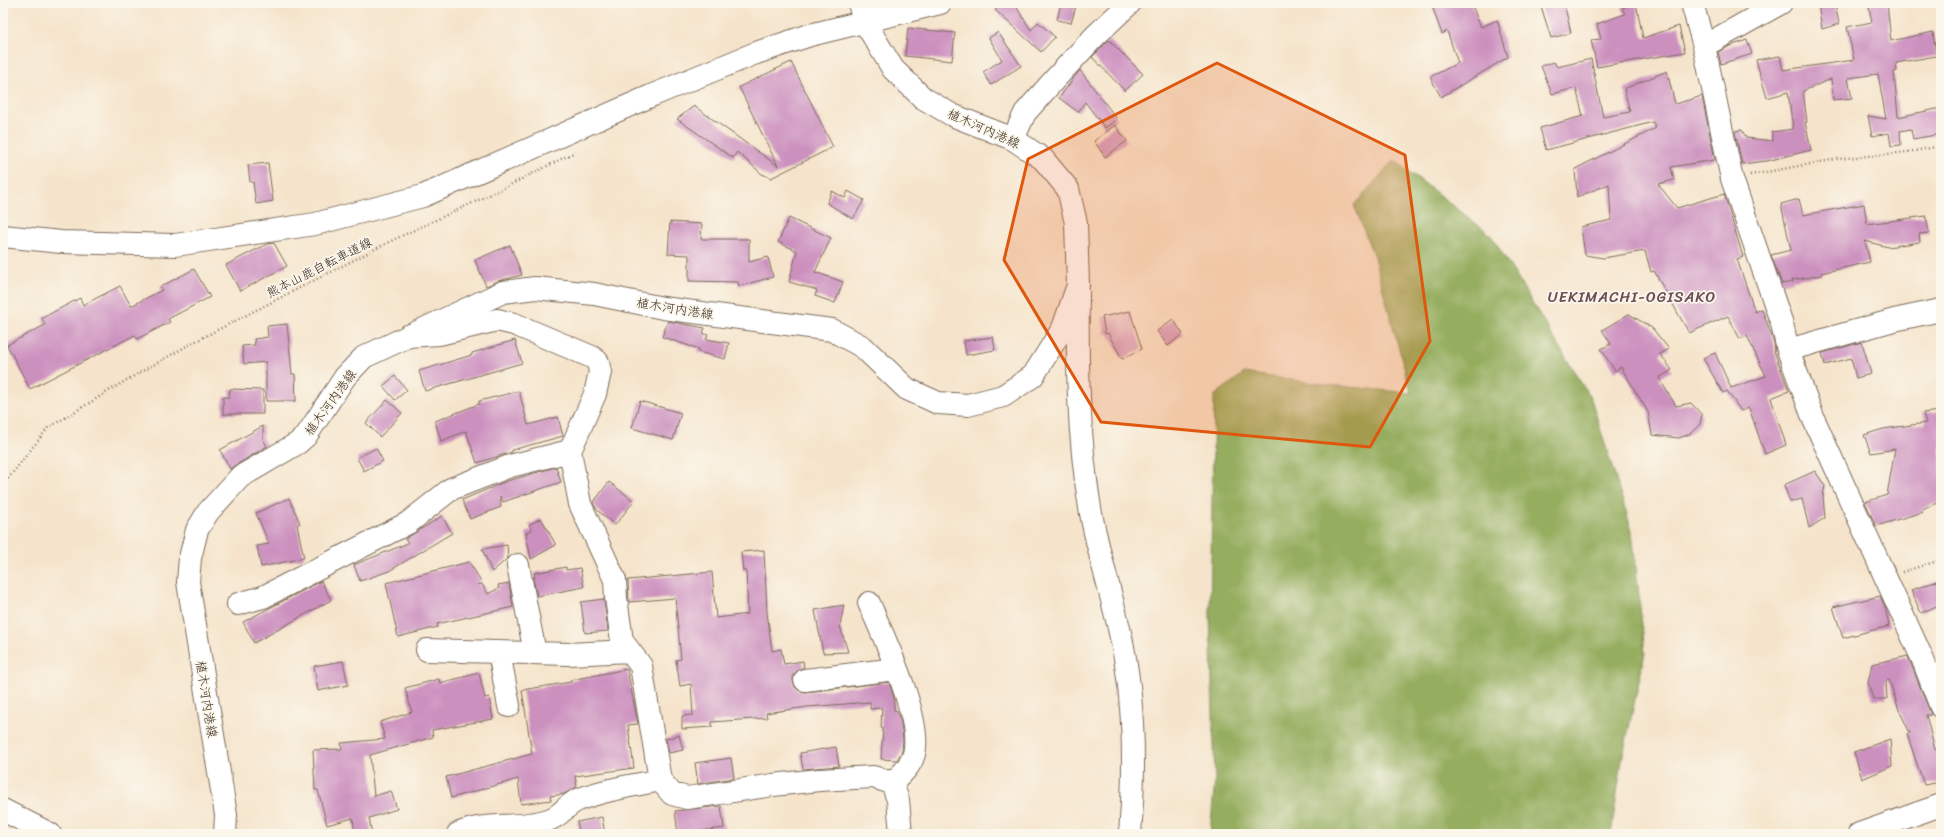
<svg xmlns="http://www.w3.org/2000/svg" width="1944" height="837" viewBox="0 0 1944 837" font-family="Sriracha,'Klee One',sans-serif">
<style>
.forest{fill:#95ad5f;stroke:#686c3e}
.building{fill:#cc90bf}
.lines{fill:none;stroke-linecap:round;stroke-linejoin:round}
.minor-casing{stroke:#7c6b5b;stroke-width:24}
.major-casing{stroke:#7c6b5b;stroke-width:24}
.highway-casing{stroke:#7c6b5b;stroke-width:24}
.path{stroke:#7c6b5b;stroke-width:2.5;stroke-dasharray:1 3;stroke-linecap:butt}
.minor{stroke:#fff;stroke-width:22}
.major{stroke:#fff;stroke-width:22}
.highway{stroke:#fff;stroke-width:22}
.marked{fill:#df570d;fill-opacity:0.2;stroke:#df570d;stroke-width:3;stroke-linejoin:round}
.labels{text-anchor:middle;stroke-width:3.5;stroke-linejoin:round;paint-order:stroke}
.street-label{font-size:13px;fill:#3b2a1e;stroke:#fbf7ec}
.quarter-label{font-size:15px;letter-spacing:1px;fill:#6e4e56;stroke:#fbf7ec}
</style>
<rect width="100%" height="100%" fill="#fbf7ec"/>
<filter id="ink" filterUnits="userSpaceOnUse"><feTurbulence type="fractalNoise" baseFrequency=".025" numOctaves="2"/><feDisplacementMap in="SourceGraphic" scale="8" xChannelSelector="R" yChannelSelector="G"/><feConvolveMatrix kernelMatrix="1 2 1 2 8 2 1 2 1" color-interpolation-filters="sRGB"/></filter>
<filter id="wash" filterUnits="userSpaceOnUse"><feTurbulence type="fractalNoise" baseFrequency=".012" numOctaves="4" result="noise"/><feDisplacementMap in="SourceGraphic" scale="16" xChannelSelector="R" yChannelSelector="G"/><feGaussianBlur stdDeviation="0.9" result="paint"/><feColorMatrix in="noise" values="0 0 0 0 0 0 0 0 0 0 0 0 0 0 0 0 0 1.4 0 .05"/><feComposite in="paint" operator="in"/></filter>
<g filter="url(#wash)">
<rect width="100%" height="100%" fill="#f5e4cb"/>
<path class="forest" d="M 1394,160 L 1491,235 L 1591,399 L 1632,531 L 1645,653 L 1622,760 L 1611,834 L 1210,834 L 1215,780 L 1210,614 L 1214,396 L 1244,373 L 1329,385 L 1411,393 L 1374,257 L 1354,205 Z"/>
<g id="blocks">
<path class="building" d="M 1006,3 L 1014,3 L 1031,30 L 1038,22 L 1055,37 L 1041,52 L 995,10 Z
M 1061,3 L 1077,3 L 1071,23 L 1057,20 Z
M 1431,3 L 1471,3 L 1481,27 L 1497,20 L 1508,57 L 1441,97 L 1430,77 L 1458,63 L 1447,31 L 1442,34 Z
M 1540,3 L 1564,3 L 1571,33 L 1551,38 Z
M 1636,3 L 1643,38 L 1679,26 L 1685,52 L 1597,67 L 1591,40 L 1601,39 L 1597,24 L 1625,14 L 1622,8 Z
M 1818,3 L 1835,3 L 1839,24 L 1822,29 Z
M 1868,3 L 1887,3 L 1891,41 L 1933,32 L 1936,56 L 1896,63 L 1897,71 L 1894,72 L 1898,117 L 1941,108 L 1941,134 L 1913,139 L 1911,129 L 1900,131 L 1901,145 L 1891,146 L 1889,133 L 1872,136 L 1868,116 L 1886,119 L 1878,74 L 1848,78 L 1852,98 L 1833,100 L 1831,79 L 1803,91 L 1807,122 L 1805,122 L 1811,150 L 1767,161 L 1742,164 L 1735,131 L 1742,130 L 1746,138 L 1773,141 L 1772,132 L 1793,129 L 1788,92 L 1767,98 L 1756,60 L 1780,56 L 1783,70 L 1854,60 L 1847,27 L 1872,22 Z
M 908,28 L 955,33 L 952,61 L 905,56 Z
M 998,32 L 1021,66 L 991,85 L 983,72 L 1002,60 L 989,38 Z
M 1109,40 L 1143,74 L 1125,91 L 1092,57 Z
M 1747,40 L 1752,54 L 1721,64 L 1718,52 L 1730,46 Z
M 1591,59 L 1603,117 L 1630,112 L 1624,89 L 1667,71 L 1675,104 L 1702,96 L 1715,160 L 1671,167 L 1674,180 L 1658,184 L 1677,208 L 1724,194 L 1743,257 L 1737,259 L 1755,312 L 1762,309 L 1774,343 L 1775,351 L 1774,351 L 1789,391 L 1771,398 L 1786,445 L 1765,454 L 1749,408 L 1741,411 L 1727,391 L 1723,393 L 1703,358 L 1715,353 L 1731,388 L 1766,376 L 1747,336 L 1740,339 L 1728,316 L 1689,333 L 1654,271 L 1651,272 L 1645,251 L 1603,258 L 1585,255 L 1581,227 L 1611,220 L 1609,184 L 1577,197 L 1575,169 L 1656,128 L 1653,122 L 1546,150 L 1540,128 L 1583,116 L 1576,88 L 1552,94 L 1541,66 L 1554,62 L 1557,67 Z
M 791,62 L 833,147 L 771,178 L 762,174 L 737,152 L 733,158 L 677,119 L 694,106 L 778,166 L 739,87 Z
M 1080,70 L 1117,119 L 1105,128 L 1085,102 L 1078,112 L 1059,98 Z
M 1115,125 L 1127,141 L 1105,157 L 1094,141 Z
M 268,163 L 273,201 L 256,204 L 253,182 L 250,182 L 248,165 Z
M 832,191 L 845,198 L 848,191 L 864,200 L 853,219 L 827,203 Z
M 1799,199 L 1803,215 L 1864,204 L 1867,224 L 1926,216 L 1929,233 L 1919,234 L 1920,242 L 1888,247 L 1865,241 L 1870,262 L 1821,273 L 1822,275 L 1792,280 L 1793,282 L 1782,284 L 1771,255 L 1791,250 L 1781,204 Z
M 789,218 L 831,238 L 815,272 L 843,282 L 835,303 L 815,296 L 817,290 L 789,282 L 797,251 L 778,242 Z
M 670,222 L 702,224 L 701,239 L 749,239 L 749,262 L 768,257 L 773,277 L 739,286 L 738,282 L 689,281 L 689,255 L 668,254 Z
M 274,243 L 287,266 L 240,291 L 226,265 L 267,244 Z
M 510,245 L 522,275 L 498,281 L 486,286 L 475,260 Z
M 194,269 L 210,297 L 168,319 L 170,322 L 137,339 L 135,335 L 30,389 L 7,345 L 45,325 L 42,318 L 80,298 L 83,305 L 120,286 L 131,306 L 162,290 L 160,287 Z
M 1130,311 L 1142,349 L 1122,359 L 1108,333 L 1105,334 L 1102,317 Z
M 1629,314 L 1652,328 L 1669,349 L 1660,354 L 1672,370 L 1659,378 L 1676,406 L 1691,403 L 1702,415 L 1700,424 L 1690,434 L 1679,438 L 1652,435 L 1648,412 L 1621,367 L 1615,371 L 1601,349 L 1611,344 L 1602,330 Z
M 1173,319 L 1183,334 L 1168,346 L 1157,331 Z
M 668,321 L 705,328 L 703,333 L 708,335 L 706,339 L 729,343 L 725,359 L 698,352 L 699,349 L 662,337 Z
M 287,324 L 292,374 L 295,374 L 296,401 L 266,401 L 266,362 L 244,364 L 242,346 L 255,345 L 254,339 L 268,337 L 267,326 Z
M 993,337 L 995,350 L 966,355 L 964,341 Z
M 515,340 L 522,363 L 425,391 L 419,371 L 472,355 L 472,353 Z
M 1862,342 L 1871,374 L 1856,378 L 1851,358 L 1825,365 L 1822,353 Z
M 395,376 L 407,390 L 395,400 L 383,386 Z
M 230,389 L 263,390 L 263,414 L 223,414 L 223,397 L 229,397 Z
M 519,391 L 528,425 L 558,417 L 563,436 L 512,450 L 512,452 L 477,463 L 466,431 L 441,441 L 435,421 L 479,404 L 479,401 Z
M 387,400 L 402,413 L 380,437 L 366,423 Z
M 640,401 L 681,413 L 673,440 L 632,428 Z
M 1941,411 L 1941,502 L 1922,509 L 1923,512 L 1876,526 L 1865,502 L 1887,495 L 1895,449 L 1871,453 L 1864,435 L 1883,429 L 1926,423 L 1923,413 Z
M 263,426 L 263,439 L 267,446 L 230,469 L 220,450 Z
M 376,448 L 383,461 L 364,471 L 357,458 Z
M 556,467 L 561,482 L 503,502 L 500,496 L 501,507 L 470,519 L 462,500 L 507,481 Z
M 1815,471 L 1825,486 L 1823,496 L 1825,518 L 1809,528 L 1802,499 L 1790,502 L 1784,485 Z
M 609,482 L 634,501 L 615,525 L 597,510 L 593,503 Z
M 289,498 L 300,523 L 297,525 L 304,558 L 261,567 L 257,546 L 269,544 L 256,513 Z
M 442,516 L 452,533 L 389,571 L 360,581 L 354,565 L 408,543 L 405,539 Z
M 541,518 L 556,545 L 531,559 L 526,533 L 532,530 L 529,525 Z
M 507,545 L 508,558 L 492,572 L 482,549 Z
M 764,550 L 767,612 L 772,651 L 781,649 L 784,664 L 803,661 L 804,667 L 798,670 L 793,675 L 793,681 L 795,687 L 800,691 L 806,692 L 889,682 L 894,698 L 894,710 L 897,711 L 901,723 L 903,739 L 902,751 L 897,760 L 881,759 L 883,728 L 881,728 L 882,708 L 870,709 L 870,702 L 807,707 L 766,713 L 767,718 L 712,722 L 712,727 L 682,729 L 682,716 L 693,715 L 691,684 L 680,686 L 676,660 L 681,659 L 675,598 L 629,602 L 628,580 L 712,572 L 716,618 L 748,614 L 746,571 L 743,571 L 741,552 Z
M 469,562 L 481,581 L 477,585 L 482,584 L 488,594 L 499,588 L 498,585 L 509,583 L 513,607 L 437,624 L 438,627 L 398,637 L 386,583 Z
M 566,567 L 566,570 L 580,568 L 584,587 L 537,596 L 533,578 L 535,578 L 534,573 Z
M 1941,580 L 1941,604 L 1921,613 L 1911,590 Z
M 321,581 L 331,600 L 254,643 L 243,622 Z
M 1880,596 L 1885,607 L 1889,626 L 1843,638 L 1833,607 Z
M 604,599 L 608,631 L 585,633 L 581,602 Z
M 844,605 L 840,626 L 848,652 L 823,653 L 815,610 Z
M 1908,656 L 1931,715 L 1926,715 L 1935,750 L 1941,749 L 1941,782 L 1924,785 L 1907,734 L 1910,733 L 1899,710 L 1889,680 L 1886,681 L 1887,699 L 1873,699 L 1868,683 L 1872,664 Z
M 343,661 L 348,685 L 318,691 L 314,666 Z
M 627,669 L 638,724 L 628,725 L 634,768 L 575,776 L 577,787 L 564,794 L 550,796 L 551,800 L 521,804 L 518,779 L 451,798 L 446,777 L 532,754 L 522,690 L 571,682 L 571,680 Z
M 479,673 L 485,698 L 489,697 L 493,719 L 432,730 L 433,737 L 370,755 L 374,796 L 391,791 L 397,809 L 369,818 L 372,834 L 355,834 L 353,818 L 327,825 L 318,790 L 315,790 L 313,750 L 342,749 L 341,743 L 385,739 L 380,722 L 412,712 L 405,688 L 439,679 L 440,683 Z
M 679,735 L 683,750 L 669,753 L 666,739 Z
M 1890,739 L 1892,766 L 1862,779 L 1854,752 Z
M 836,747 L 839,766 L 803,769 L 800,753 Z
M 731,758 L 734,778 L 698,784 L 695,763 Z
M 721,806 L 724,828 L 678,834 L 675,811 Z
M 602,817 L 605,834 L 580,834 L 577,822 Z"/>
</g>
</g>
<g filter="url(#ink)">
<use href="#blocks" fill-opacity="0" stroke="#7c6b5b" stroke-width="1"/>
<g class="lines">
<g class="minor-casing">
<path id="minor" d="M 1692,3 L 1704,46 L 1732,179 L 1782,324 L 1788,350 L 1814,420 L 1923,660 L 1941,707
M 1704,46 L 1781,3
M 1013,139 L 1025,113 L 1054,80 L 1095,36 L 1130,3
M 3,236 L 61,242 L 175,245 L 315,224 L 423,196 L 653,95 L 756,53 L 810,35 L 940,3
M 1078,291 C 1077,364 1078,436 1090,508 C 1098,555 1114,600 1123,647 C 1135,709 1135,771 1130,834
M 408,336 L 439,334 L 497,320 L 514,324 L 592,357 L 598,362 L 600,372 L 595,394 L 570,451 L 580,504 L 615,580 L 616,598 L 622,641 L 641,666 L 660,780 L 672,794 L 687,798 L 773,785 L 819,780 L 873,777 L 892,783 L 898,800 L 901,834
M 1788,350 L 1894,320 L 1941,310
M 518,565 L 535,653
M 869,603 C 884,638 923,719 914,754 C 911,766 901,775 892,783
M 238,604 L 263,597 L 408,523 L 451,489 L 510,466 L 570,451
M 427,650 L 569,654 L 629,651
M 499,652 L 509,706
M 805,680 L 896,669
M 458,834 C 486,821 519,830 548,820 C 560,817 566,805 578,800 C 604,789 633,786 660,780
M 1859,834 L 1941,805"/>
</g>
<g class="major-casing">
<path id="major" d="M 225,834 L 226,815 L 188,582 L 190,558 L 197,530 L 208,512 L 240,477 L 298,443 L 306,436 L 345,377 L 364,357 L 503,292 L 535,288 L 594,294 L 663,308 L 832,330 L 863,347 L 907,389 L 938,403 L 968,405 L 1003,396 L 1033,376 L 1063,328 L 1078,285 L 1076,223 L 1068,189 L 1043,159 L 1013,139 L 952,115 L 923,98 L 893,69 L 864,21 L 859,3"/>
</g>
<g class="highway-casing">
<path id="highway" d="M 3,810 L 50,834"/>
</g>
<path class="path" d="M 1750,175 L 1837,159 L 1908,152 L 1941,146
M 3,485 L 48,428 L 127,380 L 192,343 L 395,239 L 498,191 L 577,151
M 1902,572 L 1941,560"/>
<use href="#minor" class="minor"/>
<use href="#major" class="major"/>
<use href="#highway" class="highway"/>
</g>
</g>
<path class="marked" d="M 1217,63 L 1405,155 L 1430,341 L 1370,447 L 1101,422 L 1004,260 L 1028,159 Z"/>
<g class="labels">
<g class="street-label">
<text transform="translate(984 128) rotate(24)" y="5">植木河内港線</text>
<text transform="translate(319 267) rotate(-27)" y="5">熊本山鹿自転車道線</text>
<text transform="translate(675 308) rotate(9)" y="5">植木河内港線</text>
<text transform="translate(330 402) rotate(-54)" y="5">植木河内港線</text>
<text transform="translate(207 699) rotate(81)" y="5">植木河内港線</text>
</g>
<g class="quarter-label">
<text x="1632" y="302">UEKIMACHI-OGISAKO</text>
</g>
</g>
<rect width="1944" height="837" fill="none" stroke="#fbf7ec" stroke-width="16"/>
</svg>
